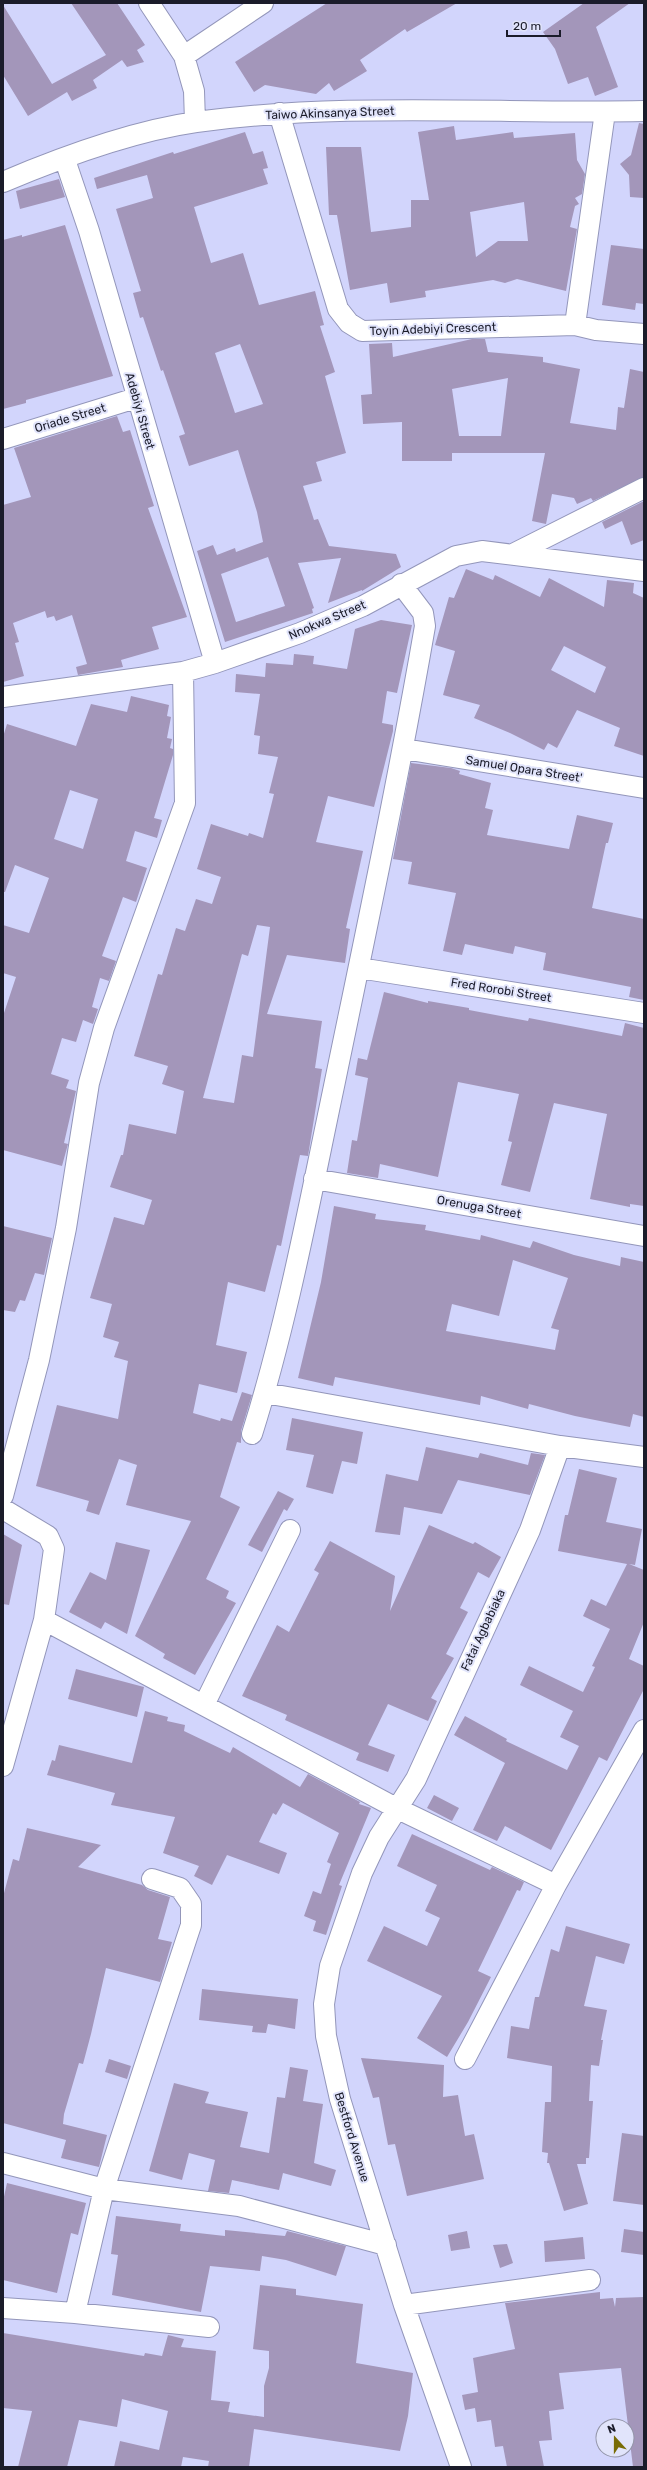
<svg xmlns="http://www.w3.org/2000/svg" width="647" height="2470" viewBox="0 0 647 2470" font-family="Rubik,sans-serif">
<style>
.building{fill:#a396ba;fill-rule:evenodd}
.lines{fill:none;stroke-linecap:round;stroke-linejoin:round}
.minor-casing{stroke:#9396ba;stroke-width:22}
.minor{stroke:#fff;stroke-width:20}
.labels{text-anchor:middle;stroke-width:4;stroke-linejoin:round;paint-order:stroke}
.street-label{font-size:12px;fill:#1b1c2a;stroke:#e1e4fb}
</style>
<rect width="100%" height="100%" fill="#d2d5fc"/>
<path class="building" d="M 71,3 L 117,3 L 145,45 L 137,50 L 144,62 L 127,67 L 122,60 L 93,80 L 97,88 L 72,101 L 67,92 L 28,116 L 3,75 L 3,5 L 52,84 L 106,55 Z
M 327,3 L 457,3 L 407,32 L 405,29 L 360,60 L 367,71 L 334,91 L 329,83 L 316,94 L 265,85 L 254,92 L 235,62 Z
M 584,3 L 630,3 L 596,27 L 618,87 L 595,96 L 588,77 L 568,84 L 555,49 L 543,32 Z
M 639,123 L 644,124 L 644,198 L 630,197 L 629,175 L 620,164 L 631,155 Z
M 454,126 L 456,140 L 513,132 L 514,138 L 575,133 L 577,160 L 585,174 L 582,194 L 575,198 L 579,204 L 575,206 L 570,227 L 577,229 L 566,291 L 517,279 L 505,283 L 493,280 L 425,291 L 426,297 L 390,303 L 387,283 L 350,290 L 337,215 L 329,215 L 326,147 L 361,147 L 371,232 L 411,227 L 411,200 L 429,200 L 418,132 ZM 524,202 L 528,241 L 498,241 L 476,257 L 470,212 Z
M 245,132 L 253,154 L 263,151 L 268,168 L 263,169 L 268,184 L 194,207 L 211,263 L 243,253 L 259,305 L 315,291 L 324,325 L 320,326 L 335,372 L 325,376 L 346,453 L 316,462 L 322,481 L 303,486 L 314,520 L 318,519 L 329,546 L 396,554 L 401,567 L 362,591 L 362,590 L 328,603 L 341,558 L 298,563 L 314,608 L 312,609 L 313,613 L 225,642 L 197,551 L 213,545 L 217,555 L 235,548 L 236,552 L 263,542 L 257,512 L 238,450 L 189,466 L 179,436 L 185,434 L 163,370 L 161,371 L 143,317 L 140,318 L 133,293 L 141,291 L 116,209 L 153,198 L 147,175 L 97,189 L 94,178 L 173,152 L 174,154 ZM 240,344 L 263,404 L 235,413 L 215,353 ZM 268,557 L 285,606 L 236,622 L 221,574 Z
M 59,179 L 65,197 L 20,209 L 16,191 Z
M 65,225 L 113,376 L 26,400 L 26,403 L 3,409 L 3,240 L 22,235 L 22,237 Z
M 611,245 L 644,249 L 644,304 L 636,303 L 635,310 L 602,305 Z
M 472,339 L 485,339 L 488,352 L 543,357 L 543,362 L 580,369 L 570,423 L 616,430 L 618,407 L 624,408 L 630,369 L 644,372 L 644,477 L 593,501 L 591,498 L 577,504 L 574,498 L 552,494 L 546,524 L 532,521 L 545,453 L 452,453 L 452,461 L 402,461 L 402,422 L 363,424 L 361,395 L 372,394 L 369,344 L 392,343 L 393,357 ZM 508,378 L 501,436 L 459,436 L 452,389 Z
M 117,416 L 123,432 L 130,430 L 154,506 L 148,508 L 187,617 L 152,627 L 159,649 L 121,660 L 123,667 L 78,675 L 76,667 L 87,664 L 72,615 L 56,621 L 54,616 L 47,618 L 45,611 L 13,623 L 19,642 L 15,643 L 24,676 L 3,682 L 3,505 L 31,497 L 14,448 Z
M 644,501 L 644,540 L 631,545 L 622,521 L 605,529 L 602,522 Z
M 466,569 L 493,580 L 495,575 L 540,597 L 549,578 L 604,607 L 607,580 L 634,583 L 633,593 L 644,598 L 644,756 L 614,746 L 620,728 L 577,710 L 557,748 L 548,743 L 544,750 L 510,733 L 474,718 L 480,705 L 443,695 L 455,651 L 435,645 L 449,597 L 454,598 ZM 564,646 L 606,667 L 595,693 L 551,670 Z
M 381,620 L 412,625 L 397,693 L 387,691 L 382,723 L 393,725 L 393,731 L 374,807 L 328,796 L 316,842 L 363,851 L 346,928 L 350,929 L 345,963 L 287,955 L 267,1014 L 322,1021 L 315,1068 L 322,1069 L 308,1156 L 300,1155 L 281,1246 L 277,1245 L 265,1292 L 228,1282 L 216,1345 L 247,1352 L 237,1393 L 199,1384 L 193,1413 L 220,1421 L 221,1418 L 232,1421 L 242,1392 L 252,1395 L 241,1431 L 241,1443 L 237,1442 L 220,1497 L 240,1507 L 206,1579 L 229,1591 L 226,1598 L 236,1603 L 195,1675 L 163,1658 L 165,1654 L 135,1636 L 191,1521 L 126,1505 L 137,1465 L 119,1459 L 99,1515 L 86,1511 L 89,1501 L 36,1486 L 57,1405 L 118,1419 L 128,1361 L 114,1357 L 119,1342 L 103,1337 L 112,1304 L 90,1298 L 114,1217 L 144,1225 L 152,1200 L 110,1187 L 121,1155 L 123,1155 L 129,1124 L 176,1134 L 184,1091 L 162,1084 L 168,1066 L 134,1056 L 158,974 L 162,975 L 176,928 L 185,931 L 196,899 L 212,904 L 221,877 L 197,869 L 211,824 L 248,836 L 249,833 L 263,838 L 274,794 L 269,793 L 278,757 L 258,754 L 260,736 L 254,735 L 260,694 L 235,692 L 236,674 L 265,677 L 266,663 L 293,665 L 294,654 L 314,656 L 313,664 L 347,669 L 355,629 ZM 257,925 L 270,927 L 253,1057 L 242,1055 L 234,1103 L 203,1098 L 242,954 L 248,956 Z
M 131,696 L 169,705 L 167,716 L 171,717 L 167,738 L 172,739 L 170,748 L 173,749 L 173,755 L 154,818 L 162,820 L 157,838 L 135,831 L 126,861 L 147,868 L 136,902 L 123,897 L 102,956 L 116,961 L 109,981 L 100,978 L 92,1007 L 98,1009 L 93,1024 L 83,1020 L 76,1042 L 62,1038 L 51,1074 L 69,1080 L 66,1088 L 76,1091 L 64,1143 L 68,1144 L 62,1166 L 3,1150 L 3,1016 L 16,977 L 3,973 L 3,925 L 29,933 L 49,878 L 15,865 L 5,892 L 3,892 L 3,737 L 7,724 L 76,746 L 91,704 L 127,712 ZM 70,790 L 98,799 L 83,849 L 54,839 Z
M 411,763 L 451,768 L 460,771 L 459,774 L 491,783 L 485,808 L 493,810 L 487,835 L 569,849 L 577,815 L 613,823 L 608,843 L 606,843 L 592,908 L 644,919 L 644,1000 L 629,997 L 631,987 L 543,970 L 546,953 L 515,946 L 513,954 L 465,944 L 462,955 L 443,951 L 456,893 L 408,884 L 412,862 L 393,859 Z
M 384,992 L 428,1003 L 428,1001 L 469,1008 L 469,1010 L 528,1021 L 529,1018 L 622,1036 L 625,1023 L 644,1028 L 644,1206 L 630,1204 L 630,1207 L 590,1199 L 607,1114 L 554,1103 L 530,1192 L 501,1185 L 512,1142 L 508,1141 L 519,1094 L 458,1082 L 438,1177 L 380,1164 L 378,1178 L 347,1173 L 352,1140 L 357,1141 L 368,1078 L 355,1075 L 358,1058 L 367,1060 Z
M 334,1206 L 376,1214 L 375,1219 L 426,1225 L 425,1230 L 480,1240 L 481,1235 L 530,1248 L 533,1241 L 574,1255 L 620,1266 L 621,1257 L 644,1262 L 644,1417 L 633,1414 L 630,1427 L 575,1416 L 529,1404 L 528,1409 L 481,1396 L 480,1405 L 335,1377 L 333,1386 L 298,1378 L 321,1282 ZM 513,1260 L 568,1278 L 551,1328 L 559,1330 L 555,1350 L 446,1331 L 452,1304 L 499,1316 Z
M 3,1226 L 52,1238 L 44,1275 L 35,1273 L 25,1301 L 20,1300 L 15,1312 L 3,1310 Z
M 292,1418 L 363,1432 L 357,1464 L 342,1461 L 333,1494 L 306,1487 L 314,1455 L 286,1450 Z
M 426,1447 L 478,1458 L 480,1453 L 528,1465 L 531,1453 L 545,1455 L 530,1495 L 458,1480 L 442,1514 L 404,1507 L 400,1535 L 375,1532 L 386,1474 L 418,1481 Z
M 579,1469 L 617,1478 L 606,1522 L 642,1529 L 635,1565 L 629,1564 L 644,1570 L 644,1622 L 629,1659 L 644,1666 L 644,1689 L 607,1761 L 599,1757 L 551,1850 L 505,1826 L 497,1841 L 473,1830 L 505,1763 L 454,1735 L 465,1716 L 507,1739 L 506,1741 L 567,1770 L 579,1746 L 560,1737 L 573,1711 L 520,1685 L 529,1666 L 583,1692 L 595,1667 L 592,1666 L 610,1629 L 583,1616 L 591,1599 L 606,1606 L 627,1564 L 558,1551 L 565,1515 L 568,1515 Z
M 278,1491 L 294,1499 L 287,1511 L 284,1509 L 262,1552 L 248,1545 Z
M 429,1525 L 473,1544 L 475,1542 L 501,1557 L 489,1578 L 478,1572 L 460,1608 L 468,1612 L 446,1654 L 454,1658 L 431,1698 L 437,1701 L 428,1721 L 388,1704 L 368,1745 L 395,1755 L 388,1772 L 356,1760 L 359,1753 L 285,1720 L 287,1715 L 242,1696 L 277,1625 L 289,1632 L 319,1573 L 314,1570 L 330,1541 L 395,1576 L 390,1611 Z
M 3,1534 L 22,1545 L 9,1605 L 3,1604 Z
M 116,1542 L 150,1550 L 127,1634 L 105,1622 L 101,1629 L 69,1612 L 90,1572 L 106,1580 Z
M 76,1669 L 144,1687 L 137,1717 L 68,1699 Z
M 145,1711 L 168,1717 L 167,1721 L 185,1725 L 184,1731 L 230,1753 L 233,1747 L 300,1787 L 308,1774 L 360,1802 L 359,1804 L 371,1808 L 339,1885 L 342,1886 L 326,1935 L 313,1931 L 316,1921 L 304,1916 L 313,1891 L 321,1894 L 331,1864 L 327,1862 L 339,1833 L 283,1803 L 276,1815 L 273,1813 L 259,1842 L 287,1853 L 279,1874 L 227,1855 L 212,1885 L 194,1876 L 199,1866 L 163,1853 L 175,1817 L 111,1805 L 115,1793 L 47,1775 L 52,1760 L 55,1761 L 59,1745 L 132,1763 Z
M 434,1795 L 459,1808 L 452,1821 L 427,1808 Z
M 27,1828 L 101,1845 L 78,1867 L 142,1885 L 148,1890 L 170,1897 L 158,1939 L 172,1942 L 160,1982 L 106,1968 L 91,2034 L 83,2064 L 79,2063 L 64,2114 L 63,2124 L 107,2135 L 99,2167 L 61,2158 L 66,2140 L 3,2123 L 3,1897 L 13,1859 L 19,1861 Z
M 412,1834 L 490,1870 L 492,1867 L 524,1882 L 520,1891 L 517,1890 L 478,1971 L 491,1977 L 468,2022 L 447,2057 L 417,2038 L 442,1996 L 367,1961 L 384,1926 L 427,1946 L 440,1918 L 425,1911 L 437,1885 L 397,1866 Z
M 566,1926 L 630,1944 L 624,1964 L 596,1956 L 584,2006 L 607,2010 L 601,2040 L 603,2040 L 599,2066 L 591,2065 L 589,2101 L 593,2101 L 589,2158 L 586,2158 L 586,2164 L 577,2164 L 588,2204 L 564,2211 L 549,2163 L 547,2163 L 548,2153 L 542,2152 L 545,2102 L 551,2102 L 552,2066 L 507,2058 L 511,2026 L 529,2029 L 535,1997 L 539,1997 L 551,1949 L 559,1952 Z
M 202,1989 L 298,1999 L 295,2029 L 268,2024 L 266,2033 L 252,2032 L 253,2026 L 199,2020 Z
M 361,2058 L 444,2065 L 443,2097 L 458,2095 L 465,2136 L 474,2134 L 484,2179 L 407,2196 L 395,2144 L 388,2145 L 379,2097 L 373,2098 Z
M 109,2059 L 131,2066 L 127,2079 L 105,2072 Z
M 290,2067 L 308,2070 L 303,2101 L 323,2104 L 314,2163 L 336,2170 L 331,2186 L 283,2173 L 279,2190 L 232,2180 L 229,2193 L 208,2191 L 215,2160 L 189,2153 L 182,2180 L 149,2171 L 174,2083 L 209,2092 L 205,2103 L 248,2112 L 240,2147 L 269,2153 L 277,2097 L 285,2098 Z
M 622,2133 L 644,2136 L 644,2205 L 613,2201 Z
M 7,2183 L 86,2203 L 78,2235 L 71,2233 L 57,2293 L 3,2280 L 3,2201 Z
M 116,2216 L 181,2224 L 180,2231 L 225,2236 L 225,2230 L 285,2236 L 287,2231 L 346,2246 L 336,2276 L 286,2260 L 262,2256 L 260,2271 L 210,2266 L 201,2312 L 112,2295 L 118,2255 L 111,2254 Z
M 624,2229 L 644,2232 L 644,2255 L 621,2252 Z
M 467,2231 L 470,2248 L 451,2251 L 448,2235 Z
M 583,2237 L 585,2259 L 545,2262 L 544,2241 Z
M 507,2244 L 513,2263 L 500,2268 L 493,2245 Z
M 260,2285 L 296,2289 L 296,2295 L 363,2304 L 356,2363 L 413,2373 L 408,2416 L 400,2451 L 254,2429 L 249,2467 L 208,2467 L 209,2461 L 183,2457 L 181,2467 L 114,2467 L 120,2441 L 159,2450 L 168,2411 L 122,2399 L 117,2427 L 79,2420 L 67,2467 L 18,2467 L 32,2411 L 3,2408 L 3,2333 L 144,2356 L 145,2353 L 162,2356 L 168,2335 L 184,2339 L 181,2347 L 216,2351 L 211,2400 L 230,2402 L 228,2412 L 264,2417 L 264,2386 L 269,2368 L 269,2351 L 253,2349 Z
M 600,2292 L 600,2299 L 613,2298 L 615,2307 L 616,2298 L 644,2297 L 644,2467 L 633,2467 L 621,2368 L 559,2373 L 564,2409 L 549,2411 L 552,2440 L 539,2441 L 544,2467 L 507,2467 L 503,2446 L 495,2447 L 491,2420 L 477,2422 L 475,2408 L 465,2410 L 462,2395 L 478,2392 L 473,2358 L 515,2349 L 505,2303 Z"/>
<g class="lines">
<g class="minor-casing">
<path id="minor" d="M 149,3 L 184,56 L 194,91 L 195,122
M 184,56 L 263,3
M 279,113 L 338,309 L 349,323 L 362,331 L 575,325 L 596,330 L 644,334
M 65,160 L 89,231 L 215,663
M 3,182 C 62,157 133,131 196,122 C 344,102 495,114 644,111
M 575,325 L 605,112
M 3,439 L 136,398
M 513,554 L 644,488
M 3,697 L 183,672 L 215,663 L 300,633 L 363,606 L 456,556 L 482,551 L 644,571
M 404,749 L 644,788
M 359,968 L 644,1013
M 314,1179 L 644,1236
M 265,1393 L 560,1446 L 644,1457
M 252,1434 C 287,1323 309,1205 333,1091 C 365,936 398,782 425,626 L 423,613 L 401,584
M 3,1496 L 39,1360 L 66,1228 L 89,1083 L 104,1028 L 185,803 L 183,672
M 3,1509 L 48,1536 L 54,1549 L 44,1620 L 3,1766
M 44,1620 L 396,1808 L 556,1885
M 204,1705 L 290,1530
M 465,2059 L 556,1885 L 644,1730
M 3,2163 L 104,2189 L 239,2206 L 386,2245
M 404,2305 L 590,2280
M 3,2308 L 75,2313 L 209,2327
M 75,2313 L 104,2189 L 191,1925 L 191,1904 L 180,1888 L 152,1879
M 461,2467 L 404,2305 L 340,2099 L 326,2036 L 324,2004 L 330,1966 L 362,1873 L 379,1837 L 416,1779 L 530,1530 L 560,1446"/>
</g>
<use href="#minor" class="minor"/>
</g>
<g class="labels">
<g class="street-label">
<text transform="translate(330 113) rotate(-2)" y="4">Taiwo Akinsanya Street</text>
<text transform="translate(433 329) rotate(-2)" y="4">Toyin Adebiyi Crescent</text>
<text transform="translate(140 411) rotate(74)" y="4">Adebiyi Street</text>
<text transform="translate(70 418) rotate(-17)" y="4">Oriade Street</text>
<text transform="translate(327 620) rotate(-23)" y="4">Nnokwa Street</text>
<text transform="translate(524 769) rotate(9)" y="4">Samuel Opara Street'</text>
<text transform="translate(501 990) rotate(9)" y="4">Fred Rorobi Street</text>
<text transform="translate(479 1207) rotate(10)" y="4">Orenuga Street</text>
<text transform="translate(483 1630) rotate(-65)" y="4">Fatai Agbabiaka</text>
<text transform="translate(352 2137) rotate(73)" y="4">Bestford Avenue</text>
</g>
</g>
<rect width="647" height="2470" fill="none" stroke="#1b1c2a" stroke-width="8"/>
<g transform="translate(615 2438) rotate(339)"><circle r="19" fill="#e1e4fb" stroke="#9294a7"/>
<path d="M0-3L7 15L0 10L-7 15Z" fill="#786c06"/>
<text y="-6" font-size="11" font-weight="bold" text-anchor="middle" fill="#1b1c2a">N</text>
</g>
<path d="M507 30v6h53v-6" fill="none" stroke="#1b1c2a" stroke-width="2"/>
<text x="513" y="30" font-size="12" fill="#1b1c2a" stroke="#e1e4fb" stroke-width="3" paint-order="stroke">20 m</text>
</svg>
